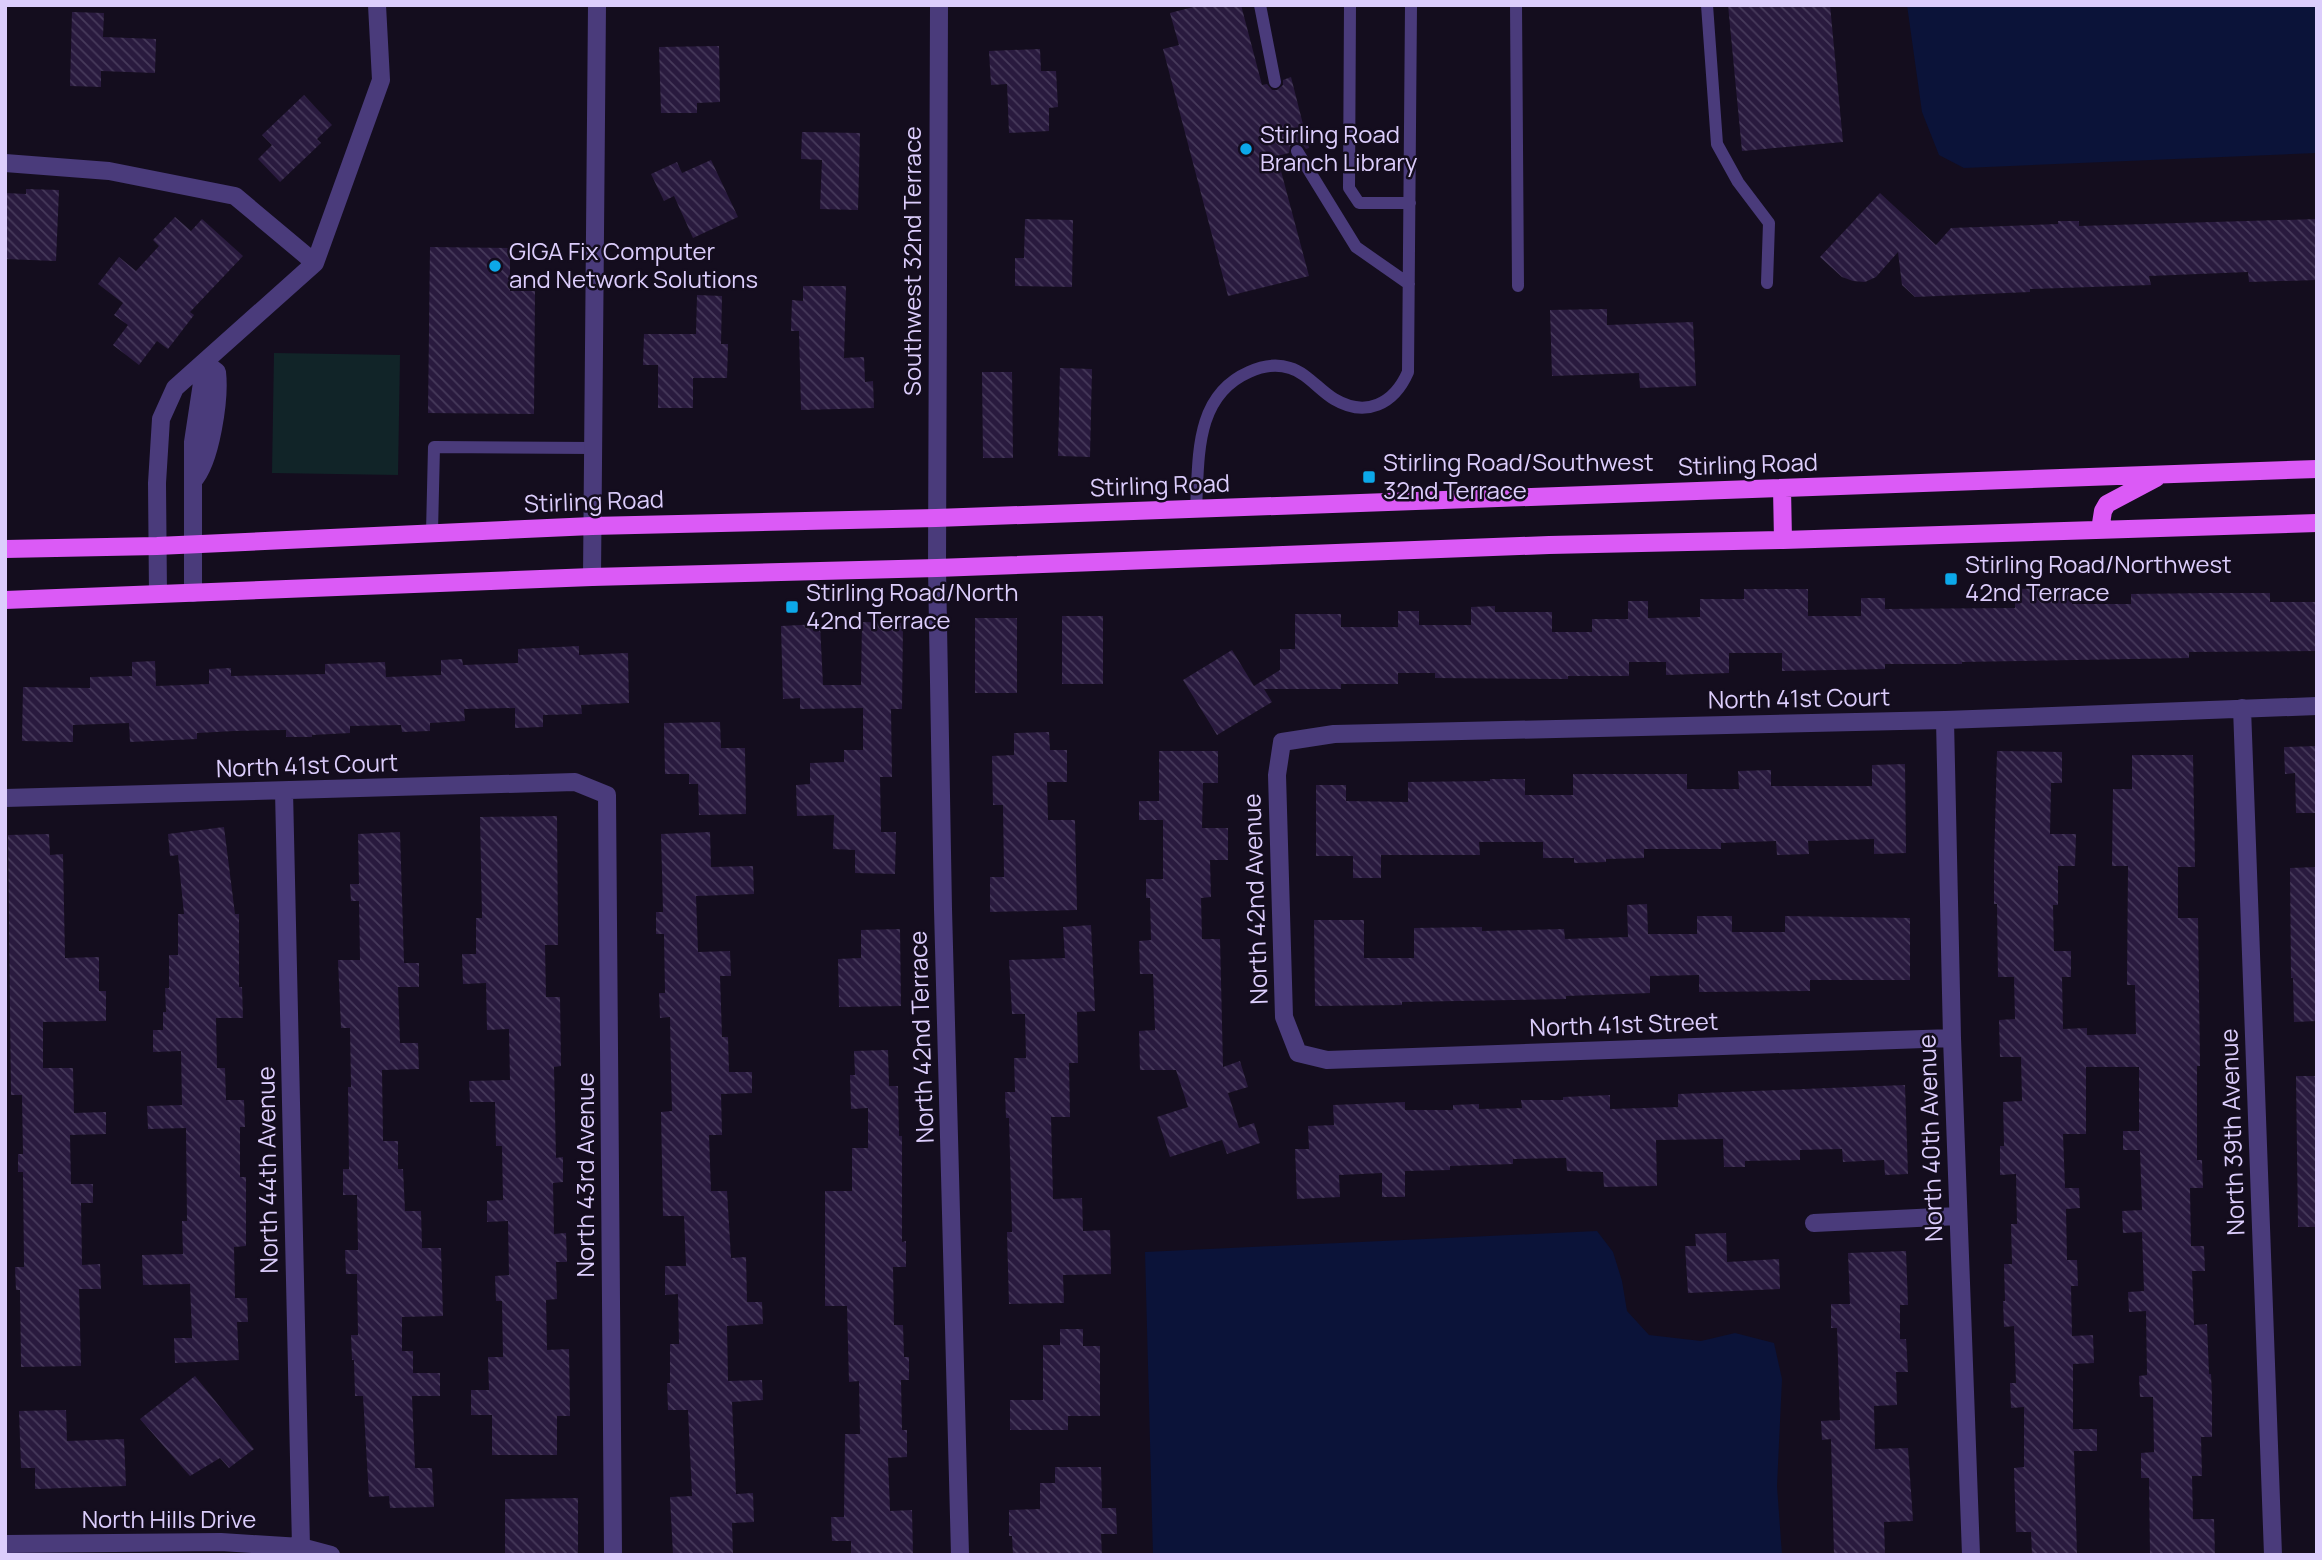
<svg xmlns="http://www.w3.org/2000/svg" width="2322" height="1560" viewBox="0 0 2322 1560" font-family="Manrope,sans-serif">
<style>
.pitch{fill:#112428}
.water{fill:#0b1339}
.building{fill:url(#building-back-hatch)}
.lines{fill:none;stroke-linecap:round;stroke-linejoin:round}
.service{stroke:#4a3b7b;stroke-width:12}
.minor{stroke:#4a3b7b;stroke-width:18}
.primary{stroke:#db5af6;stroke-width:18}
.poi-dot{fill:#0ca8e9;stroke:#140d1e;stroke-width:2.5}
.labels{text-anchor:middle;stroke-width:5;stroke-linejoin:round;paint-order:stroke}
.poi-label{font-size:24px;fill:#dccdfc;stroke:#140d1e;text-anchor:start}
.street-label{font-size:24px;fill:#dccdfc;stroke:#140d1e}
</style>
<defs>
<pattern id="building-back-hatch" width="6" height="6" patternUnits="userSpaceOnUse" patternTransform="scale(1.75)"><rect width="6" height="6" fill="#291a3e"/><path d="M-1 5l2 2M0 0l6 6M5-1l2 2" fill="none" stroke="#473a5b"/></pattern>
</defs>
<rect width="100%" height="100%" fill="#140d1e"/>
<path class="pitch" d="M 274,353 L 400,355 L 398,475 L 272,473 Z"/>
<path class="water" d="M 1907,5 L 2317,5 L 2317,153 L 1964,168 L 1939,155 L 1922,112 Z
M 1597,1231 L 1613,1252 L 1622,1281 L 1627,1311 L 1649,1335 L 1701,1341 L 1735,1333 L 1774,1343 L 1782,1379 L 1777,1486 L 1782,1555 L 1153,1555 L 1145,1252 Z"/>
<path class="building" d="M 1201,5 L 1241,5 L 1262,85 L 1267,84 L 1272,90 L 1277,90 L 1283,85 L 1283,80 L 1291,77 L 1309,148 L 1306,149 L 1302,144 L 1296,142 L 1290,146 L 1289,153 L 1277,156 L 1309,276 L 1228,296 L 1163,49 L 1179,45 L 1170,13 Z
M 1728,5 L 1830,5 L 1843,142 L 1742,151 Z
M 72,12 L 104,13 L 103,37 L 156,39 L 155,73 L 101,71 L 101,87 L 70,86 Z
M 719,46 L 720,102 L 697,103 L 697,113 L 661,113 L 659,47 Z
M 1040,49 L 1041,71 L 1056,71 L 1058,107 L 1049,108 L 1049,131 L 1009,133 L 1007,84 L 991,85 L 989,51 Z
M 304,95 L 332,125 L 317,139 L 321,143 L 280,182 L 258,159 L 272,145 L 262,135 Z
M 802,132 L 860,133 L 858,210 L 820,209 L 822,160 L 801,159 Z
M 711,160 L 738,217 L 693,238 L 674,196 L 664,201 L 651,174 L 677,162 L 682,173 Z
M 26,189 L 59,190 L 56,261 L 5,259 L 5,193 L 26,194 Z
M 1880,193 L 1936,245 L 1951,228 L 2058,224 L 2058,221 L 2079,221 L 2079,226 L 2317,219 L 2317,280 L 2249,282 L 2248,272 L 2149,276 L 2151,285 L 2030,289 L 2030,292 L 1915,297 L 1902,285 L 1898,252 L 1876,277 L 1865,282 L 1853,281 L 1842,277 L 1820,257 Z
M 175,217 L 191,231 L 202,219 L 243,256 L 190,312 L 194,315 L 168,349 L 157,341 L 139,365 L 113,345 L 128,325 L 114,315 L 123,303 L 98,284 L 119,257 L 136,271 L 159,246 L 153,240 Z
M 1025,219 L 1073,220 L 1072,287 L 1015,286 L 1015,258 L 1024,258 Z
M 430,247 L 510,248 L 510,291 L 535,291 L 534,414 L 428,413 Z
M 803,286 L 846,286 L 844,358 L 864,357 L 865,382 L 873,381 L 874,408 L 801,410 L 799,331 L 791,331 L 792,300 L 803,301 Z
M 697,295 L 722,296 L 721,344 L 728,344 L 727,378 L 693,378 L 693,408 L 658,408 L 658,365 L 643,365 L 644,334 L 696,334 Z
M 1607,309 L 1607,325 L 1693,322 L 1696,386 L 1640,388 L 1639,373 L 1552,376 L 1550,310 Z
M 1060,368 L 1092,369 L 1090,457 L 1058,456 Z
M 982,372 L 1012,372 L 1013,458 L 983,458 Z
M 2052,588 L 2072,588 L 2072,604 L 2131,604 L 2131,594 L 2210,593 L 2270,593 L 2270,602 L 2317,602 L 2317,651 L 2189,652 L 2189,658 L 1962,662 L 1962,664 L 1885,664 L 1885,669 L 1782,671 L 1782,653 L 1729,653 L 1729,673 L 1666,675 L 1666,662 L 1629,662 L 1629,676 L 1568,676 L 1568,679 L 1435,678 L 1435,673 L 1398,673 L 1398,684 L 1341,684 L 1341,689 L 1264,689 L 1272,702 L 1217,735 L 1183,680 L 1232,650 L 1254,686 L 1280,670 L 1280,649 L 1295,649 L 1295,614 L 1341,614 L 1341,627 L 1398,627 L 1398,611 L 1419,611 L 1419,625 L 1471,625 L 1471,607 L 1495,606 L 1495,612 L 1552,612 L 1552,632 L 1592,632 L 1592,619 L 1628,619 L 1628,601 L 1648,601 L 1648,618 L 1700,617 L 1700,599 L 1744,599 L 1744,589 L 1808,589 L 1808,616 L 1861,616 L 1861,598 L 1885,598 L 1885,609 L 2015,608 L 2015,589 Z
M 1062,616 L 1103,616 L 1103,684 L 1062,684 Z
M 975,618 L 1017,618 L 1017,693 L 975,693 Z
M 862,622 L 903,623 L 902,709 L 891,709 L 892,777 L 880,777 L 881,832 L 896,832 L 895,874 L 855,873 L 855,850 L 833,849 L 834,815 L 797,816 L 796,785 L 810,784 L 810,763 L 844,762 L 844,750 L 863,750 L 863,708 L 800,709 L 800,698 L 783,699 L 781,626 L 820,624 L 823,685 L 861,685 Z
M 579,646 L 579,655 L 628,653 L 629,703 L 581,705 L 582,714 L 543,715 L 543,727 L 515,728 L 515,708 L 464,709 L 465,721 L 430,723 L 430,731 L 402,732 L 401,725 L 350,726 L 350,733 L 312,735 L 312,737 L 286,737 L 286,730 L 234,731 L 197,733 L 197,739 L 130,742 L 129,723 L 73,725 L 73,742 L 22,741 L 23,687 L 90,688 L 90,677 L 132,676 L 132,662 L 155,661 L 156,686 L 209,684 L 209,669 L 231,668 L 231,676 L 325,674 L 325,664 L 385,662 L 386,677 L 441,675 L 441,660 L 462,659 L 463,665 L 518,663 L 518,649 Z
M 720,722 L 721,748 L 745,748 L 746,814 L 699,815 L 698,784 L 689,784 L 689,774 L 665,774 L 664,723 Z
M 1049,732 L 1050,750 L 1067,750 L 1067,782 L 1047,782 L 1048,820 L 1075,820 L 1077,910 L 990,912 L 990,877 L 1004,877 L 1003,805 L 993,805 L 992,756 L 1014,755 L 1014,733 Z
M 2317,746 L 2317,813 L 2296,813 L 2295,773 L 2285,774 L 2284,747 Z
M 1159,751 L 1218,751 L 1218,783 L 1203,783 L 1202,828 L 1228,828 L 1228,860 L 1210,860 L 1211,897 L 1201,898 L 1202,939 L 1220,939 L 1223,1067 L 1240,1061 L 1248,1087 L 1228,1093 L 1239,1128 L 1254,1123 L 1260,1143 L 1227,1154 L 1222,1140 L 1170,1157 L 1157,1117 L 1188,1107 L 1176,1070 L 1140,1070 L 1139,1031 L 1155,1030 L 1153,974 L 1140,974 L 1139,941 L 1151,940 L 1150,898 L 1146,898 L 1146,879 L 1163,879 L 1163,820 L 1139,820 L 1139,801 L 1159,801 Z
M 1997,751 L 2062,752 L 2062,783 L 2051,783 L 2050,834 L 2076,834 L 2075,866 L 2058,866 L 2058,905 L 2053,905 L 2054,951 L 2071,951 L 2071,977 L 2062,977 L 2063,1029 L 2087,1028 L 2087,1035 L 2136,1034 L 2135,985 L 2127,985 L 2128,866 L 2112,866 L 2113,789 L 2132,789 L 2132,755 L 2193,755 L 2195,867 L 2178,867 L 2178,918 L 2198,918 L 2200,1066 L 2197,1066 L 2197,1160 L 2202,1160 L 2203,1188 L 2190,1188 L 2191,1246 L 2204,1246 L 2205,1271 L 2192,1271 L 2194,1325 L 2207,1324 L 2209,1374 L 2211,1374 L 2212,1396 L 2212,1437 L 2201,1437 L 2202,1476 L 2192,1476 L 2193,1519 L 2214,1519 L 2215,1555 L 2150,1555 L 2149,1478 L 2141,1478 L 2141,1453 L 2154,1452 L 2153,1397 L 2140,1397 L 2139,1376 L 2147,1375 L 2146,1311 L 2129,1312 L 2128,1292 L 2144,1291 L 2142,1232 L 2123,1233 L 2122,1211 L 2142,1210 L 2140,1150 L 2123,1150 L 2123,1131 L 2139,1131 L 2139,1067 L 2086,1067 L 2086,1134 L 2063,1134 L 2065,1188 L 2079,1188 L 2080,1208 L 2066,1209 L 2067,1260 L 2077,1260 L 2078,1286 L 2071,1286 L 2072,1336 L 2093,1335 L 2094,1363 L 2073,1364 L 2073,1429 L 2097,1429 L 2097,1451 L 2074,1451 L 2077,1555 L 2032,1555 L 2031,1532 L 2016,1532 L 2014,1468 L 2024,1467 L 2024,1407 L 2011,1408 L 2010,1383 L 2016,1383 L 2014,1326 L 2004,1327 L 2003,1301 L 2005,1301 L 2004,1264 L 2012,1264 L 2011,1224 L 2017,1224 L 2016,1174 L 2000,1175 L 2000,1146 L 2004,1146 L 2003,1102 L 2022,1101 L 2021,1057 L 2000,1057 L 1999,1020 L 2015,1019 L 2014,977 L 1998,977 L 1997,904 L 1994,904 L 1994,867 Z
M 1905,764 L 1906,853 L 1874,854 L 1874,839 L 1808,841 L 1809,854 L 1777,855 L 1776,841 L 1721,843 L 1721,849 L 1644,849 L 1644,858 L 1606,859 L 1606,862 L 1574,863 L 1574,858 L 1543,858 L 1543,842 L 1479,842 L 1480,855 L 1381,855 L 1381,878 L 1353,878 L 1353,856 L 1316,856 L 1316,785 L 1346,785 L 1346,801 L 1408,802 L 1408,782 L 1490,781 L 1490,779 L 1525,779 L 1525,795 L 1573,795 L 1573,774 L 1687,774 L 1687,789 L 1739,789 L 1738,771 L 1771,770 L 1771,786 L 1872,786 L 1872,765 Z
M 557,816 L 558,945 L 545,945 L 546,997 L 560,997 L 561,1066 L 554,1067 L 556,1158 L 563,1157 L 563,1182 L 553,1183 L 554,1234 L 566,1233 L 567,1262 L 556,1262 L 557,1299 L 546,1300 L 547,1350 L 569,1349 L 570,1416 L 557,1416 L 557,1455 L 492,1455 L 492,1415 L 471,1415 L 471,1390 L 489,1390 L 488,1357 L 503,1357 L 502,1301 L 496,1301 L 495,1276 L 509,1275 L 508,1221 L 487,1222 L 487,1201 L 503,1200 L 502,1146 L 496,1146 L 495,1102 L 470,1102 L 469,1081 L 510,1080 L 509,1029 L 487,1030 L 486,983 L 463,984 L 462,954 L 476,954 L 476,918 L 482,918 L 480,817 Z
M 224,827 L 235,914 L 239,914 L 239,987 L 242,987 L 243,1018 L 216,1018 L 217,1068 L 225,1068 L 226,1100 L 244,1100 L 245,1127 L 240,1127 L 240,1177 L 246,1177 L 246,1246 L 234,1247 L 235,1298 L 247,1298 L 248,1322 L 237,1322 L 239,1360 L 175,1363 L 174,1338 L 192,1338 L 190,1284 L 143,1285 L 142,1255 L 183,1254 L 182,1221 L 187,1221 L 186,1128 L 148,1129 L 147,1106 L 182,1105 L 181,1051 L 153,1052 L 153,1030 L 163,1030 L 163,1012 L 166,1012 L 165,988 L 169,988 L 169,955 L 178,955 L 178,914 L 184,914 L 178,855 L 170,856 L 168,834 Z
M 400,832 L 404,963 L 419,963 L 419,987 L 398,987 L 400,1043 L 418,1043 L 419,1069 L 382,1070 L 383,1141 L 398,1141 L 398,1169 L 403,1169 L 405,1211 L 421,1211 L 422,1248 L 441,1248 L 443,1316 L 402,1317 L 402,1351 L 413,1351 L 413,1373 L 440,1373 L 440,1396 L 412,1396 L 415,1468 L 432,1468 L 434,1507 L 390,1508 L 389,1496 L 369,1497 L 363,1396 L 355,1396 L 354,1360 L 352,1360 L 351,1335 L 358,1335 L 357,1274 L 346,1274 L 345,1250 L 358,1250 L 357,1195 L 343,1195 L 343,1169 L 349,1169 L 348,1087 L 351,1087 L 350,1028 L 341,1028 L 338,960 L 360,960 L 359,901 L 351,901 L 350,884 L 359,884 L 358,834 Z
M 710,832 L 711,867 L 753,866 L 754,894 L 696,896 L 698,952 L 730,951 L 731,976 L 720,976 L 722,1037 L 728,1037 L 729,1072 L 752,1072 L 752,1093 L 721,1094 L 722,1135 L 709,1135 L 711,1191 L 727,1191 L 731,1258 L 746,1257 L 747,1302 L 762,1302 L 763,1324 L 727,1326 L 728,1381 L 762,1380 L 763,1400 L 732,1402 L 736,1494 L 753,1493 L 754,1522 L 732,1523 L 733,1555 L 673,1555 L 670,1497 L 692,1496 L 688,1410 L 668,1410 L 667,1383 L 670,1383 L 670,1344 L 679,1344 L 678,1294 L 665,1295 L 665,1266 L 686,1266 L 684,1216 L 663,1216 L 661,1112 L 672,1111 L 671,1074 L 670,1017 L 660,1018 L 659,993 L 665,993 L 664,934 L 656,934 L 656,912 L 663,912 L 661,834 Z
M 49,834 L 50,855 L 63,854 L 65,958 L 99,957 L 99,991 L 106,991 L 106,1021 L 43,1022 L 43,1068 L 73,1068 L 74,1113 L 106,1112 L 106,1134 L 70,1135 L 71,1184 L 93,1184 L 93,1203 L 81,1203 L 82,1265 L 100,1264 L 101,1289 L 79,1289 L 81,1366 L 21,1367 L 20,1290 L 16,1290 L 15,1267 L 24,1267 L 23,1172 L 18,1172 L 18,1154 L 23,1154 L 22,1095 L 11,1095 L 8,835 Z
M 2317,867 L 2317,1021 L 2294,1022 L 2293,978 L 2291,978 L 2290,868 Z
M 1647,904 L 1648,934 L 1697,934 L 1697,916 L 1732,916 L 1732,932 L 1785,932 L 1785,916 L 1910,918 L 1910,980 L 1810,980 L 1810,991 L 1699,992 L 1699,975 L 1650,976 L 1650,993 L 1566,996 L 1566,999 L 1402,1002 L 1402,1005 L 1315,1006 L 1314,920 L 1364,920 L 1364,958 L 1414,958 L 1414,928 L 1482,927 L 1482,931 L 1564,929 L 1565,939 L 1628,937 L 1627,905 Z
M 1091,925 L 1095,1011 L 1077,1012 L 1078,1063 L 1069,1063 L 1070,1117 L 1051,1117 L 1053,1199 L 1082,1198 L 1083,1231 L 1110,1230 L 1111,1274 L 1063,1275 L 1064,1303 L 1009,1304 L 1007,1232 L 1012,1232 L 1009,1118 L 1006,1118 L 1005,1092 L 1015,1092 L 1014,1058 L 1026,1058 L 1025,1014 L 1012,1014 L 1009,960 L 1065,958 L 1063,927 Z
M 900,929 L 901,1006 L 839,1007 L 838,959 L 861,958 L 861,930 Z
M 888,1050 L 889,1086 L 898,1086 L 899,1136 L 902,1136 L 902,1242 L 906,1241 L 906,1267 L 893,1267 L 894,1325 L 903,1325 L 904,1357 L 909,1357 L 909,1380 L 901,1380 L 902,1430 L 907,1430 L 907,1457 L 888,1458 L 890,1511 L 912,1510 L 913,1555 L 851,1555 L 851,1541 L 832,1541 L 831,1517 L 844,1517 L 845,1434 L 860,1434 L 859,1381 L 849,1382 L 847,1306 L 825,1306 L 825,1191 L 852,1191 L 852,1148 L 868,1148 L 868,1108 L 851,1109 L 850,1075 L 855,1075 L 854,1051 Z
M 2296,1076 L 2317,1076 L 2317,1227 L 2298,1227 Z
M 1905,1085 L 1908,1174 L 1885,1175 L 1884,1160 L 1843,1162 L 1842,1149 L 1800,1150 L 1800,1160 L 1745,1161 L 1745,1167 L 1724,1167 L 1723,1139 L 1656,1140 L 1657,1186 L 1604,1187 L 1603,1172 L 1567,1171 L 1566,1158 L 1513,1159 L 1513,1164 L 1450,1166 L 1450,1170 L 1405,1171 L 1405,1197 L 1382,1197 L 1382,1173 L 1339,1175 L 1340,1197 L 1297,1199 L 1295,1149 L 1309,1149 L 1308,1126 L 1334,1125 L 1333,1105 L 1405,1102 L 1405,1110 L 1453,1110 L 1453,1105 L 1479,1104 L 1479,1109 L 1522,1108 L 1521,1100 L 1563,1100 L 1563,1097 L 1610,1095 L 1610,1109 L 1678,1107 L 1678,1094 Z
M 1726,1233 L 1727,1262 L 1779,1259 L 1780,1289 L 1688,1293 L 1685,1246 L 1696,1246 L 1695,1234 Z
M 1906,1251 L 1908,1305 L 1900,1305 L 1900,1339 L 1906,1339 L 1908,1372 L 1896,1372 L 1897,1405 L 1874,1406 L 1875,1449 L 1908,1448 L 1913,1521 L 1884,1522 L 1885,1555 L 1834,1555 L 1831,1439 L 1822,1440 L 1821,1421 L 1840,1420 L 1837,1328 L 1831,1328 L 1831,1304 L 1850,1304 L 1848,1253 Z
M 1060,1329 L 1083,1329 L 1083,1346 L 1100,1346 L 1100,1416 L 1068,1416 L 1068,1430 L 1010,1430 L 1010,1400 L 1043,1400 L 1043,1345 L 1060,1345 Z
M 195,1376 L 254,1449 L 229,1468 L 220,1458 L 190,1476 L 140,1419 Z
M 66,1410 L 67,1441 L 124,1439 L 126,1486 L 35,1489 L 35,1468 L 21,1468 L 19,1411 Z
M 1055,1467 L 1101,1467 L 1102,1508 L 1116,1508 L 1117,1534 L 1101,1534 L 1102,1555 L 1013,1555 L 1012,1536 L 1009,1536 L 1009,1510 L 1040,1509 L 1040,1483 L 1055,1483 Z
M 578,1498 L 578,1555 L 505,1555 L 505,1499 Z"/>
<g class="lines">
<path class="service" d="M 1260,5 L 1275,82
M 1350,5 L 1349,188 L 1359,203 L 1410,203
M 1516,5 L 1518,286
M 1707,5 L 1717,144 L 1738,182 L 1769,223 L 1767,283
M 1297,151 L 1356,247 L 1409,284
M 1196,509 C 1199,458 1194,396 1249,372 C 1262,366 1275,363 1290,368 C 1307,373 1319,390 1334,399 C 1366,418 1394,404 1408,372 L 1411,5
M 432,532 L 434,447 L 593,448"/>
<path class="minor" d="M 939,5 L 937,568 L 943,909 L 960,1555
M 5,163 L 109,171 L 235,196 L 315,263
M 193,481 C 211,462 220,398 217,372 L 205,363
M 592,577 L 597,5
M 193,593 L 193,442 L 205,363
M 158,594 L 157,483 L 161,419 L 175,388 L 315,263 L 381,80 L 377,5
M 2242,708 L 2273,1555
M 1945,720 L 1952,1038 L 1971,1555
M 284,791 L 301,1547
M 5,798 L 575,782 L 607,795 L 613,1555
M 1952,1038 L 1327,1060 L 1298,1053 L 1284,1017 L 1277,775 L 1282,742 L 1334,734 L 1945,720 L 2317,706
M 1814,1223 L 1958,1216
M 5,1544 L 221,1542 L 301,1547 L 331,1555"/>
<path class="primary" d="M 1782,488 L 1783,540
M 2100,530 L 2103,511 L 2107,504 L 2156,478
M 5,549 L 157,546 L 592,526 L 936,518 L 2317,469
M 5,600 L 592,577 L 937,568 L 1549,545 L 1783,540 L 2317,523"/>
</g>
<g class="poi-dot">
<circle cx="1246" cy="149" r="7"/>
<circle cx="495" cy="266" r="7"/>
<rect x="1362" y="470" width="14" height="14" rx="3.5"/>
<rect x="1944" y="572" width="14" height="14" rx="3.5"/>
<rect x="785" y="600" width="14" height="14" rx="3.5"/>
</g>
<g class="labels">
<g class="poi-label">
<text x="1260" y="143">Stirling Road<tspan x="1260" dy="28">Branch Library</tspan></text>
<text x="509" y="260">GIGA Fix Computer<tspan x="509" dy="28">and Network Solutions</tspan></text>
<text x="1383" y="471">Stirling Road/Southwest<tspan x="1383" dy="28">32nd Terrace</tspan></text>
<text x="1965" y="573">Stirling Road/Northwest<tspan x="1965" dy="28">42nd Terrace</tspan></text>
<text x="806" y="601">Stirling Road/North<tspan x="806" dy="28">42nd Terrace</tspan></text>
</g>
<g class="street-label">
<text transform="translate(913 261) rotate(-90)" y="8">Southwest 32nd Terrace</text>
<text transform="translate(1748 465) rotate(-2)" y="8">Stirling Road</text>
<text transform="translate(1160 486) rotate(-2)" y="8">Stirling Road</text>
<text transform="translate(594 502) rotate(-2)" y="8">Stirling Road</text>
<text transform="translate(1799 699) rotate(-1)" y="8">North 41st Court</text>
<text transform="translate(307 766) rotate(-2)" y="8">North 41st Court</text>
<text transform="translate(1256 899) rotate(-92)" y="8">North 42nd Avenue</text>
<text transform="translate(1624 1025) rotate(-2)" y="8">North 41st Street</text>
<text transform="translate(922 1037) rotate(-92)" y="8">North 42nd Terrace</text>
<text transform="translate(2233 1132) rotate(-92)" y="8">North 39th Avenue</text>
<text transform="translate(1931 1138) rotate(-92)" y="8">North 40th Avenue</text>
<text transform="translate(268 1170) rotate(-91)" y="8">North 44th Avenue</text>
<text transform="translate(586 1175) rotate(-90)" y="8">North 43rd Avenue</text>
<text x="169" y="1528">North Hills Drive</text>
</g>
</g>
<rect width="2322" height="1560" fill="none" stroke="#dccdfc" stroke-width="14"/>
</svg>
